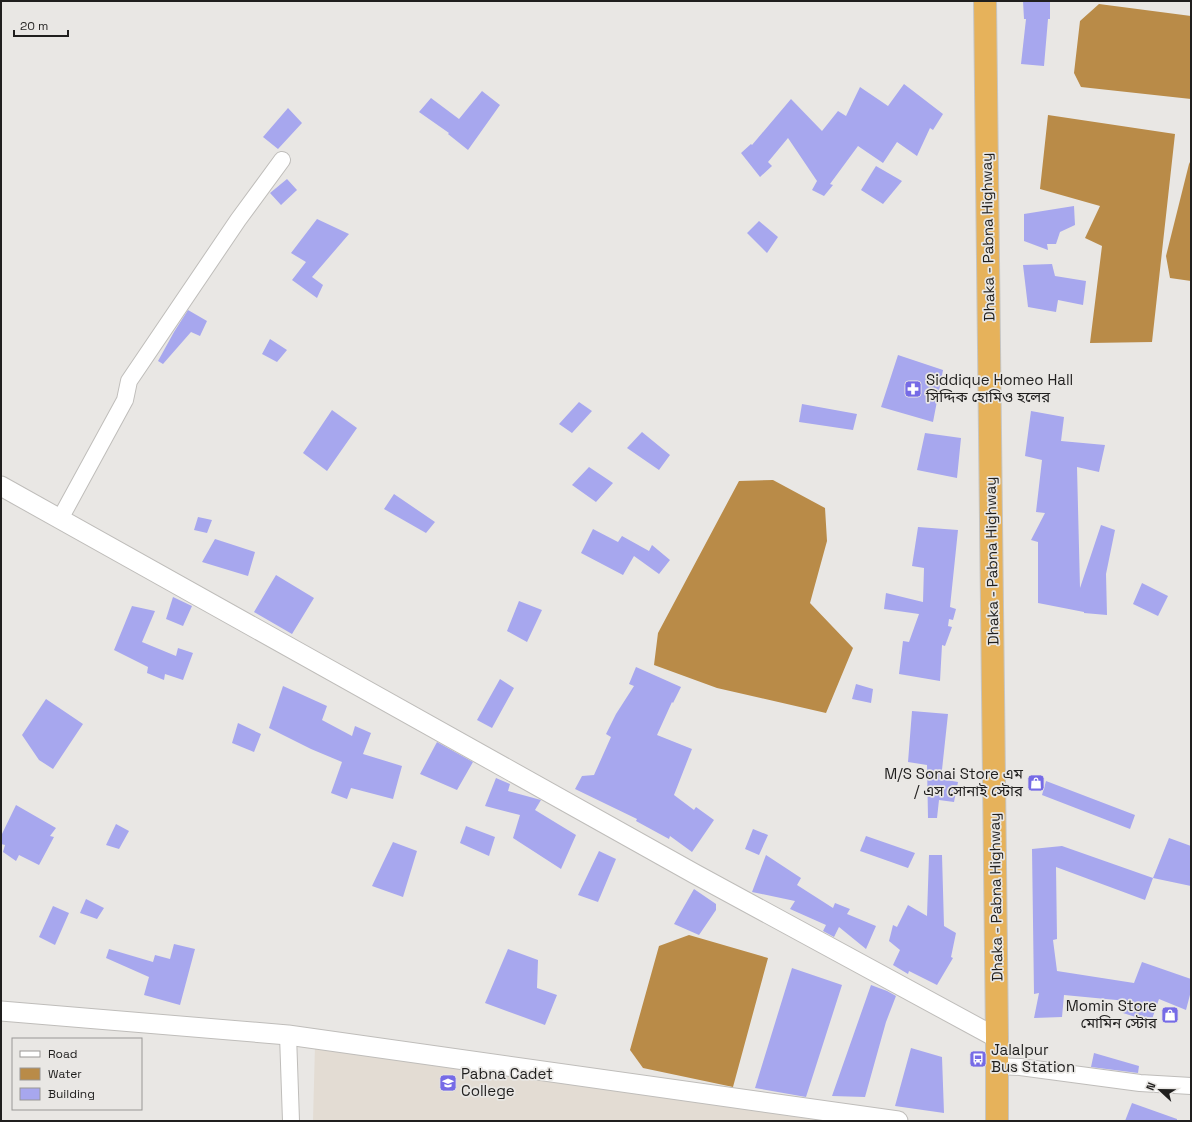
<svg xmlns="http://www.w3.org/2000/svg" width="1192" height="1122" viewBox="0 0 1192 1122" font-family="'Space Grotesk','Noto Sans Bengali',sans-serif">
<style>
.built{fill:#e3dcd3}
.water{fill:#b98b48}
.building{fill:#a7a7ee}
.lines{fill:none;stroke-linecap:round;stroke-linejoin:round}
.minor-casing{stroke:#bfbdba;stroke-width:18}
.tertiary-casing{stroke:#bfbdba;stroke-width:21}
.trunk-casing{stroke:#c5c5c4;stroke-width:24}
.minor{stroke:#fff;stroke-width:16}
.tertiary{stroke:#fff;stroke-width:19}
.trunk{stroke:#e6b25b;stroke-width:22}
.labels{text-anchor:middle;stroke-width:3.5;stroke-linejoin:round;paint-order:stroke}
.street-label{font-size:15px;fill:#201f1e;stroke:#e9e7e4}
.poi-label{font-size:15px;fill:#201f1e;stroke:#e9e7e4;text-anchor:start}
</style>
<rect width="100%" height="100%" fill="#e9e7e4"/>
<path class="built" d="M 315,1045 L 848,1121 L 313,1121 Z"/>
<path class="water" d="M 1099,4 L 1191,16 L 1191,99 L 1081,87 L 1074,73 L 1080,21 Z
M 1048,115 L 1175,134 L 1152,342 L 1090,343 L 1102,246 L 1085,238 L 1100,206 L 1040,189 Z
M 1191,160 L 1191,281 L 1170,278 L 1166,256 L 1189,164 Z
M 773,480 L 825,508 L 827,541 L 810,603 L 853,648 L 826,713 L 717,688 L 654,665 L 658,633 L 739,481 Z
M 689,935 L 768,958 L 733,1087 L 643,1068 L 630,1050 L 659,946 Z"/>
<path class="building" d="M 1023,1 L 1050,1 L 1050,19 L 1048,19 L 1044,66 L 1021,64 L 1026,19 L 1024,19 Z
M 904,84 L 943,114 L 933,130 L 930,128 L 917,156 L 897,142 L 883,163 L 858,146 L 830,184 L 833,185 L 824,196 L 812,190 L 817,181 L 788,138 L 768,162 L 772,166 L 760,177 L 741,153 L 751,144 L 752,145 L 791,99 L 822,131 L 838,111 L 846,116 L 860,87 L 888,106 Z
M 482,91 L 500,105 L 468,150 L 448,134 L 449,133 L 419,112 L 431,98 L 459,119 Z
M 288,108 L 302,123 L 278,149 L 263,137 Z
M 876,166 L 902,181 L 883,204 L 861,190 Z
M 287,179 L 297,190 L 281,205 L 270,193 Z
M 1074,206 L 1075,225 L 1060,232 L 1056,244 L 1047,244 L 1048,250 L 1024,241 L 1024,214 Z
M 317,219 L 349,234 L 312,277 L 323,285 L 317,298 L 292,280 L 306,262 L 291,253 Z
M 759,221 L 778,237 L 767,253 L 747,233 Z
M 1052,264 L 1055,276 L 1086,281 L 1083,305 L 1058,300 L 1056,312 L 1028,307 L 1023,265 Z
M 188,310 L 207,321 L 200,336 L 191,332 L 163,364 L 158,361 L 174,332 Z
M 270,339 L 287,350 L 277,362 L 262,354 Z
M 898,355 L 943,370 L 933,422 L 881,407 Z
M 579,402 L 592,411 L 572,433 L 559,424 Z
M 802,404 L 857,414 L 853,430 L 799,422 Z
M 332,410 L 357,428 L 327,471 L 303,453 Z
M 1031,411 L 1064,417 L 1061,441 L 1105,445 L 1099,472 L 1077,467 L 1080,588 L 1101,525 L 1115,530 L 1106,574 L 1107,615 L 1084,613 L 1084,612 L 1038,603 L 1038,542 L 1031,540 L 1045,513 L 1036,512 L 1042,460 L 1025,456 Z
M 642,432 L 670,455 L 659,470 L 627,448 Z
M 925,433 L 961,438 L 957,478 L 917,470 Z
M 589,467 L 613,483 L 596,502 L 572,485 Z
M 394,494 L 435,522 L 426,533 L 384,509 Z
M 198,517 L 212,520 L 207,533 L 194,530 Z
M 918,527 L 958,530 L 950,607 L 956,609 L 953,620 L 949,619 L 948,626 L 952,627 L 945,646 L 942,645 L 940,681 L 899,674 L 903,641 L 909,642 L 919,614 L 884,609 L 886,593 L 923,602 L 924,568 L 912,566 Z
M 593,529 L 618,542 L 622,536 L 649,551 L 652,545 L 670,560 L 659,574 L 634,556 L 623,575 L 581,553 Z
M 215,539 L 255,552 L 248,576 L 202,562 Z
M 276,575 L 314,598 L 292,634 L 254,612 Z
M 1142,583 L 1168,596 L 1158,616 L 1133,604 Z
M 173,597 L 192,606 L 183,626 L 166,619 Z
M 519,601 L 542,610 L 527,642 L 507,631 Z
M 132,606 L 155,611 L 142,642 L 176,656 L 178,648 L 193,653 L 183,680 L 165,674 L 164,680 L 147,673 L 148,667 L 114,650 Z
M 636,667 L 681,687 L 673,703 L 672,702 L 657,735 L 692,749 L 674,795 L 694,810 L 696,807 L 714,820 L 692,852 L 670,836 L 669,839 L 636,821 L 637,819 L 575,789 L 582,776 L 594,775 L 611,737 L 606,734 L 616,714 L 634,686 L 629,684 Z
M 500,679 L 514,688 L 492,728 L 477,720 Z
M 856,684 L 873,689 L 871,703 L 852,699 Z
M 283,686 L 327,706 L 322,720 L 352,736 L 355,726 L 371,733 L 363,754 L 402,766 L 393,799 L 351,788 L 347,799 L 331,793 L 342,762 L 311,749 L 269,728 Z
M 46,699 L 83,724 L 53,769 L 39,760 L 22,735 Z
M 912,711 L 948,714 L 941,779 L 958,782 L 954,802 L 939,800 L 937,818 L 928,818 L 927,765 L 908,762 Z
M 238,723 L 261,734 L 254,752 L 232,743 Z
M 437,742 L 473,762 L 457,790 L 420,774 Z
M 496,778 L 510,784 L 508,791 L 541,800 L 535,810 L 576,835 L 561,869 L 513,838 L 520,815 L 485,806 Z
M 1046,781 L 1135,815 L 1130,829 L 1042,795 Z
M 16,805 L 56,828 L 50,836 L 54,837 L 39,865 L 19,855 L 16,861 L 3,852 L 5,845 L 1,844 L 1,836 Z
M 116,824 L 129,831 L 119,849 L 106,845 Z
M 466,826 L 495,837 L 489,856 L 460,843 Z
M 753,829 L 768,835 L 759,855 L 745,849 Z
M 866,836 L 915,853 L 908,868 L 860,851 Z
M 1169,838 L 1191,846 L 1191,886 L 1153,878 Z
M 393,842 L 417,851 L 403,897 L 372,886 Z
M 1062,846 L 1153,878 L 1145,900 L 1056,867 L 1057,939 L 1053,940 L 1057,971 L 1134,983 L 1142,962 L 1191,979 L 1191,991 L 1186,1010 L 1159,999 L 1151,1022 L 1123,1013 L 1127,1001 L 1064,995 L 1062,1017 L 1034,1018 L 1039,993 L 1034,994 L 1032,849 Z
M 599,851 L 616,859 L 598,902 L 578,895 Z
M 766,855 L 801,878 L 797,885 L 833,908 L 835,903 L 850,909 L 847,914 L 876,926 L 866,949 L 839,927 L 834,937 L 823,931 L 826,925 L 790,909 L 795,901 L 752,892 Z
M 929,855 L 942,855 L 944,926 L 956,933 L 951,957 L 953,958 L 937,985 L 909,971 L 908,974 L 893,965 L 900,950 L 889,941 L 893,925 L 897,927 L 908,905 L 927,916 Z
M 694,889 L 716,904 L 716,910 L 699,935 L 674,924 Z
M 86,899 L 104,908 L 97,919 L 80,913 Z
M 53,906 L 69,913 L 55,945 L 39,937 Z
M 174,944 L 195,949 L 180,1005 L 144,995 L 149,977 L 106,958 L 109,949 L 153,962 L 155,955 L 170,959 Z
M 508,949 L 538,960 L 537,988 L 557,995 L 545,1025 L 485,1003 Z
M 792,968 L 842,985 L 806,1097 L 755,1088 Z
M 871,985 L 887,991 L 896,996 L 886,1022 L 865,1097 L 832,1096 Z
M 911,1048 L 942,1057 L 944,1113 L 895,1106 Z
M 1094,1053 L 1139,1066 L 1138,1073 L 1091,1067 Z
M 1132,1103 L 1177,1119 L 1177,1121 L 1125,1121 Z"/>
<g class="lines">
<g class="minor-casing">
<path id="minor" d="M 60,519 L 125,400 L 129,381 L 238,220 L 282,160
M 288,1035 L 291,1121
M 997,1066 L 1020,1067 L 1140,1083 L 1191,1086"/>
</g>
<g class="tertiary-casing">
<path id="tertiary" d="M 1,486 L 695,874 L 997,1038
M 1,1011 L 288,1035 L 898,1121"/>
</g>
<g class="trunk-casing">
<path id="trunk" d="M 985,1 L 997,1038 L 997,1121"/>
</g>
<use href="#minor" class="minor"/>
<use href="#tertiary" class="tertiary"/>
<use href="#trunk" class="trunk"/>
</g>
<defs>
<g id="pharmacy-square" transform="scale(0.9)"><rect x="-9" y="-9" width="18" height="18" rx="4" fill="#766be6" stroke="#e9e7e4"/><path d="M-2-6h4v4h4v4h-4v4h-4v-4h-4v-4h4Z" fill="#fff"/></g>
<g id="shop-square" transform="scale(0.9)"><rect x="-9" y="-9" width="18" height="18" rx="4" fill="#766be6" stroke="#e9e7e4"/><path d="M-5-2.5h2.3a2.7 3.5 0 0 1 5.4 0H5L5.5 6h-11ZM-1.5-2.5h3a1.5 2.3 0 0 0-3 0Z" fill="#fff"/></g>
<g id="bus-square" transform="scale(0.9)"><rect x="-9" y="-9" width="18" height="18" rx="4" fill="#766be6" stroke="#e9e7e4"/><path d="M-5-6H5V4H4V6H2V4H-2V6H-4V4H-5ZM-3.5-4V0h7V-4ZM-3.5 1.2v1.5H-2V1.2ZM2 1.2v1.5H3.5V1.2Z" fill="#fff"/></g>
<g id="university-square" transform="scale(0.9)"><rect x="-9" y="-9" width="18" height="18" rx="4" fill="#766be6" stroke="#e9e7e4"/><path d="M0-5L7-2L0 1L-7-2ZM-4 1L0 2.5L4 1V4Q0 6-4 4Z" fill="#fff"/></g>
</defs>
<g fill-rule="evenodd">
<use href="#pharmacy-square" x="913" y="389"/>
<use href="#shop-square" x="1036" y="783"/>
<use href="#shop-square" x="1170" y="1015"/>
<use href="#bus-square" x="978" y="1059"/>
<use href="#university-square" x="448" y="1083"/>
</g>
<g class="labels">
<g class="street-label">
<text transform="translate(988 237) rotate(-91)" y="5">Dhaka - Pabna Highway</text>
<text transform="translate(992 561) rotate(-91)" y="5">Dhaka - Pabna Highway</text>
<text transform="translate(996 897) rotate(-91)" y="5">Dhaka - Pabna Highway</text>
</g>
<g class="poi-label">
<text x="926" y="385">Siddique Homeo Hall<tspan x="926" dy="17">সিদ্দিক হোমিও হলের</tspan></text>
<text x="1023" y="779" text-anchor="end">M/S Sonai Store এম<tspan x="1023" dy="17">/ এস সোনাই স্টোর</tspan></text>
<text x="1157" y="1011" text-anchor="end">Momin Store<tspan x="1157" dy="17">মোমিন স্টোর</tspan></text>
<text x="991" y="1055">Jalalpur<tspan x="991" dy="17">Bus Station</tspan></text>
<text x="461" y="1079">Pabna Cadet<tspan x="461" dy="17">College</tspan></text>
</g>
</g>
<rect width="1192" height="1122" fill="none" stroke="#201f1e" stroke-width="4"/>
<rect x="12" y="1038" width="130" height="72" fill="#e9e7e4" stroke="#999795"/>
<rect x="20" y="1051" width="20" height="6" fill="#ffffff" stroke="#999795"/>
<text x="48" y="1058" font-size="12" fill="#201f1e">Road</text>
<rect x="20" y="1068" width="20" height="12" fill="#b98b48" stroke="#999795"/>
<text x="48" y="1078" font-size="12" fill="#201f1e">Water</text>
<rect x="20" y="1088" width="20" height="12" fill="#a7a7ee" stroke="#999795"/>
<text x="48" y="1098" font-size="12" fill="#201f1e">Building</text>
<g transform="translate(1160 1090) rotate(292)" stroke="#e9e7e4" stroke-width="3" paint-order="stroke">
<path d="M0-3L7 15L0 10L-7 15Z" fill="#201f1e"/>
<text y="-6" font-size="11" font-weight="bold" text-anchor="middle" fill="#201f1e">N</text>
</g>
<path d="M14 30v6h54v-6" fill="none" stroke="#201f1e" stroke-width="2"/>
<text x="20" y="30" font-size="12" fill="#201f1e" stroke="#e9e7e4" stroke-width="3" paint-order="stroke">20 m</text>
</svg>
